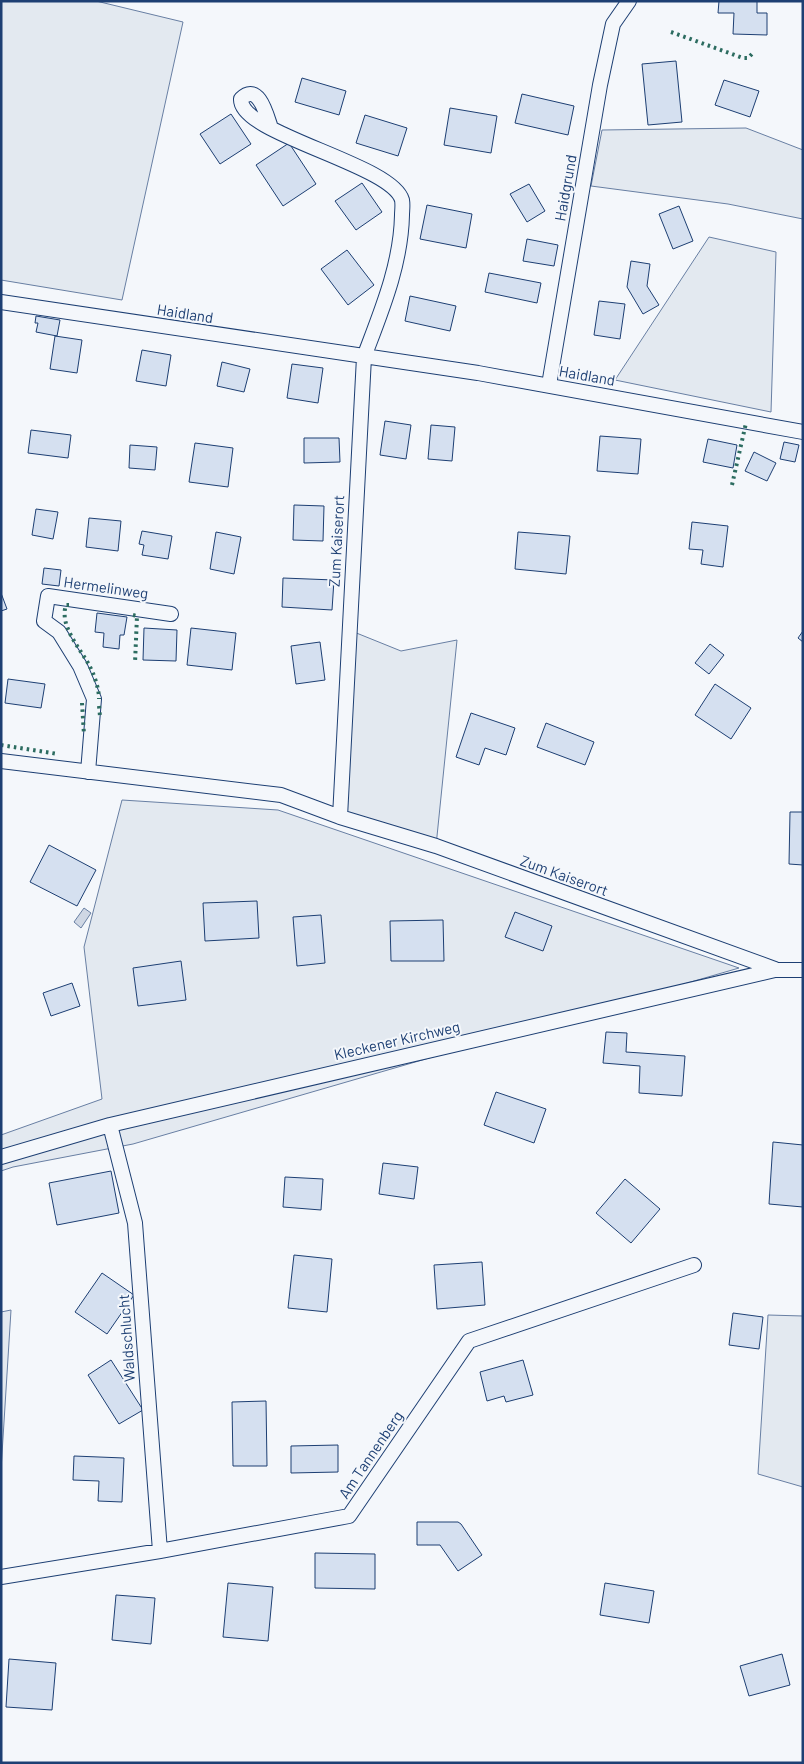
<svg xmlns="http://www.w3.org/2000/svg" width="804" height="1764" viewBox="0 0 804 1764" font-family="Barlow,sans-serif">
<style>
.green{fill:#e3e9f0;stroke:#687fa3}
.water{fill:#cfd7e4;stroke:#687fa3}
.building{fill:#d5e0f0;stroke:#1d3f73}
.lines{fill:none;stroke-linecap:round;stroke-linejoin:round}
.street-casing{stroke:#1d3f73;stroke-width:16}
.street{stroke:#f4f7fb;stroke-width:14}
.hedge{stroke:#2c6c60;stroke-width:4;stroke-dasharray:2.5 4;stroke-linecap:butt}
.labels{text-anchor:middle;stroke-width:4;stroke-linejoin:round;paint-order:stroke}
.street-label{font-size:15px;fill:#1d3f73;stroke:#f4f7fb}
</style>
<rect width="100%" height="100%" fill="#f4f7fb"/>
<path class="green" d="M 1,1 L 96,1 L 183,22 L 122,300 L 1,280 Z
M 746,128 L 803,150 L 803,219 L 728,204 L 591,186 L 602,130 Z
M 709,237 L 776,252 L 771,412 L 615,380 Z
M 349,630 L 401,651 L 457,640 L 436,846 L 340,817 Z
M 122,800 L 278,810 L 739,968 L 133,1144 L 13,1167 L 1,1171 L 1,1135 L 102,1099 L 84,947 Z
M 11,1310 L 1,1470 L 1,1312 Z
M 768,1315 L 803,1316 L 803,1487 L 758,1474 Z"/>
<path class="water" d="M 84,908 L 91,913 L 81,928 L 74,922 Z"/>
<path class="building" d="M 719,1 L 757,1 L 757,13 L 767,13 L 767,35 L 733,34 L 734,13 L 718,13 Z
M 676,61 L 682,122 L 648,125 L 642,64 Z
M 302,78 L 346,91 L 339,115 L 295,102 Z
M 724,80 L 759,91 L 750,117 L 715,105 Z
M 522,94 L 574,106 L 568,135 L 515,123 Z
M 450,108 L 497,116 L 491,153 L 444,145 Z
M 231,114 L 251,144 L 220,164 L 200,134 Z
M 365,115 L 407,128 L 398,156 L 356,143 Z
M 289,143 L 316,184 L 283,206 L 256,165 Z
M 362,183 L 382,212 L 356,230 L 335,201 Z
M 529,184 L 545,211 L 527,222 L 510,194 Z
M 427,205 L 472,214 L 466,248 L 420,239 Z
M 679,206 L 693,241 L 673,249 L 659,214 Z
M 527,239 L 558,245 L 554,266 L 523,261 Z
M 347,250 L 374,285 L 348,305 L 321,269 Z
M 631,261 L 650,264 L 647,286 L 659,305 L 643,314 L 627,287 Z
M 489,273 L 541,283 L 537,303 L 485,292 Z
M 410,296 L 456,306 L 450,331 L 405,321 Z
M 599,301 L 625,304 L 620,339 L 594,335 Z
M 36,316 L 60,320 L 57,336 L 36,332 L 38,323 L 35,323 Z
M 55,336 L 82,340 L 77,373 L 50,369 Z
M 142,350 L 171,355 L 166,386 L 136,381 Z
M 222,362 L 250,369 L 244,392 L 217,386 Z
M 292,364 L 323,368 L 318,403 L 287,398 Z
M 385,421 L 411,425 L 406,459 L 380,455 Z
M 431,425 L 455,427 L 452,461 L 428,459 Z
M 31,430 L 71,435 L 68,458 L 28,453 Z
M 600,436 L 641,439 L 638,474 L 597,471 Z
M 304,438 L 339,438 L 340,462 L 304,463 Z
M 708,439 L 737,445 L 733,468 L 703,462 Z
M 784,442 L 799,445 L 795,462 L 780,459 Z
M 195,443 L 233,448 L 228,487 L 189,482 Z
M 130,445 L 157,447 L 155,470 L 129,468 Z
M 754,452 L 776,463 L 767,481 L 745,471 Z
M 294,505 L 324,506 L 323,541 L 293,540 Z
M 36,509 L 58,512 L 53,539 L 32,535 Z
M 89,518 L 121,521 L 118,551 L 86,547 Z
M 692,522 L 728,526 L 723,567 L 701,564 L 703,550 L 689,549 Z
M 142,531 L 172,536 L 168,559 L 142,555 L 144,545 L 139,544 Z
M 216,532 L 241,537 L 234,574 L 210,569 Z
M 518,532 L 570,536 L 566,574 L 515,569 Z
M 44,568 L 61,570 L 59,586 L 42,584 Z
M 283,578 L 334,580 L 332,610 L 282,607 Z
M 1,593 L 7,609 L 1,611 Z
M 97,613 L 127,617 L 124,635 L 120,635 L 119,649 L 103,647 L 104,633 L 95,632 Z
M 144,628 L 177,630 L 176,661 L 143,660 Z
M 191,628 L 236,633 L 232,670 L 187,665 Z
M 803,631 L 803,642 L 798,638 Z
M 320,642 L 325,680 L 296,684 L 291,646 Z
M 710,644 L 724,655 L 709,674 L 695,663 Z
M 8,679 L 45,684 L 41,708 L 5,703 Z
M 715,684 L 751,708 L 731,739 L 695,715 Z
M 471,713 L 515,728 L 506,755 L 485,748 L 479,765 L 456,757 Z
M 546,723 L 594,742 L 585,765 L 537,747 Z
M 790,812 L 803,812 L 803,865 L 789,864 Z
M 49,845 L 96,870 L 77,906 L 30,882 Z
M 257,901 L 259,938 L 205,941 L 203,903 Z
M 515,912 L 552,926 L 543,951 L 505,937 Z
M 321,915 L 325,963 L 297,966 L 293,917 Z
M 443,920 L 444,961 L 391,961 L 390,921 Z
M 181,961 L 186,1000 L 138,1006 L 133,968 Z
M 72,983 L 80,1006 L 51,1016 L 43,993 Z
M 606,1032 L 627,1033 L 626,1052 L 685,1056 L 682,1096 L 639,1093 L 640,1066 L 603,1063 Z
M 496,1092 L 546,1109 L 534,1143 L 484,1125 Z
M 773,1142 L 803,1145 L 803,1207 L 769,1204 Z
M 383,1163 L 418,1167 L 414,1199 L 379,1194 Z
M 111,1171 L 119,1213 L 57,1225 L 49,1183 Z
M 285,1177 L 323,1179 L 321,1210 L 283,1207 Z
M 625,1179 L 660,1209 L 631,1243 L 596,1213 Z
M 294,1255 L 332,1259 L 327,1312 L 288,1308 Z
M 482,1262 L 485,1305 L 437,1309 L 434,1265 Z
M 102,1273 L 134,1295 L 107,1334 L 75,1312 Z
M 733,1313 L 763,1317 L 759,1349 L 729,1345 Z
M 111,1360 L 143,1410 L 119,1424 L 88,1375 Z
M 523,1360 L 533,1395 L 506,1402 L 504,1396 L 487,1401 L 480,1372 Z
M 266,1401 L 267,1466 L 233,1466 L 232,1402 Z
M 338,1445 L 338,1472 L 291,1473 L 291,1446 Z
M 74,1456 L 124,1458 L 122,1502 L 98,1501 L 99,1481 L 73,1480 Z
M 417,1522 L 458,1522 L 461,1524 L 482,1555 L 458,1571 L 440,1545 L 417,1545 Z
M 315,1553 L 375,1554 L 375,1589 L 315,1588 Z
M 228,1583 L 273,1587 L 268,1641 L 223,1637 Z
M 605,1583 L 654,1591 L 649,1623 L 600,1615 Z
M 116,1595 L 155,1598 L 151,1644 L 112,1640 Z
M 782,1654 L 790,1685 L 749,1696 L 740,1666 Z
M 9,1659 L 56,1663 L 52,1710 L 6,1707 Z"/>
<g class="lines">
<g class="street-casing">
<path id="street" d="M 271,128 C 267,117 259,81 241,99 C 239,134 392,164 402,200 C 403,205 402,211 402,215 C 401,265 381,312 364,357 L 340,817
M 1,302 L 478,373 L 803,432
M 549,385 L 600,85 L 613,24 L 629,1
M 1,761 L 281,795 L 340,817 L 436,846 L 775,969
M 88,772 L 94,699 L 80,666 L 59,632 L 44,621 L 48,596 L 171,614
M 110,1125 L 135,1223 L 160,1551
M 1,1157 L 110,1125 L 775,970 L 803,970
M 1,1577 L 160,1551 L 349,1516 L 469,1341 L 694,1265"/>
</g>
<use href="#street" class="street"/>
<path class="hedge" d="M 671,32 L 743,58 L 748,58 L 753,53
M 732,485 L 746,423
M 69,605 L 66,605 C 59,626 80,648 89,665 C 94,674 99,688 99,699
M 133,615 L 137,616 L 135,663
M 82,703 L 84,735
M 99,706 L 100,716
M 1,745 L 58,754"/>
</g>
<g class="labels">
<g class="street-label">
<text transform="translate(566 188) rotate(-80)" y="5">Haidgrund</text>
<text transform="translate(185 314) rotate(9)" y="5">Haidland</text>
<text transform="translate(587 376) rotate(10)" y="5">Haidland</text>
<text transform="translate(337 541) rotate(-87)" y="5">Zum Kaiserort</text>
<text transform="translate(106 588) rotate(8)" y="5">Hermelinweg</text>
<text transform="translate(564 876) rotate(20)" y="5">Zum Kaiserort</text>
<text transform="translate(397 1041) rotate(-13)" y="5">Kleckener Kirchweg</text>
<text transform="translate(127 1338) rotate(-94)" y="5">Waldschlucht</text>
<text transform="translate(371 1455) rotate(-56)" y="5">Am Tannenberg</text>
</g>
</g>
<rect width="804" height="1764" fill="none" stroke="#1d3f73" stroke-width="5"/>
</svg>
